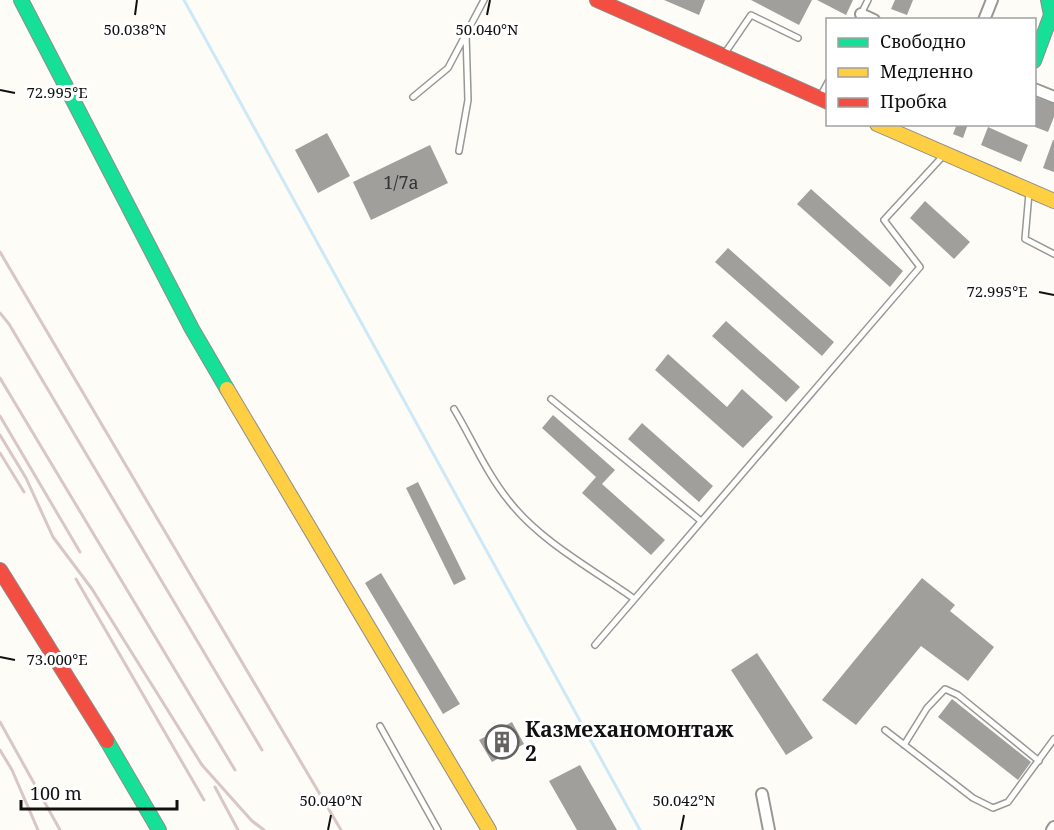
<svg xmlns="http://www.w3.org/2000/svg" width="1054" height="830" viewBox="0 0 1054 830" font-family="'Noto Serif',serif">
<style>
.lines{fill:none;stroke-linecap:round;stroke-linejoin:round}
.stream{stroke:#cde8f7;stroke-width:3}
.building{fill:#a19f9c}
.lane-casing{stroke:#979795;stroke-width:8}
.street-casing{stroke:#979795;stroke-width:14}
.fast-casing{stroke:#8e8d8b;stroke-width:16}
.slow-casing{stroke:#8e8d8b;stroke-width:16}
.jam-casing{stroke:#8e8d8b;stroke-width:16}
.lane{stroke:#fffffe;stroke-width:5}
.street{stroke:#fffffe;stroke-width:10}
.fast{stroke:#16e098;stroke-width:14}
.slow{stroke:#ffcf43;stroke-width:14}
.jam{stroke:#f24e42;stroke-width:14}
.rail{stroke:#d9c6c7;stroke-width:3}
.ticks{fill:none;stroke:#111;stroke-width:2}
.labels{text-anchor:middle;stroke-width:6;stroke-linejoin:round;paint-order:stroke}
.number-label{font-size:18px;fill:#353434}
.poi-label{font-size:21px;font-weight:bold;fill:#111;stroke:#fff;text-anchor:start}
.ticks-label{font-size:15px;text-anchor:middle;fill:#111;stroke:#fff;stroke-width:6;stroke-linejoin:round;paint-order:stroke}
</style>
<rect width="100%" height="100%" fill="#fdfcf7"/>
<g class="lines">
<path class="stream" d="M 184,0 L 640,830"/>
</g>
<path class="building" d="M 664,0 L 705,0 L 699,15 Z
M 751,0 L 812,0 L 799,25 Z
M 817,0 L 853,0 L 846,15 Z
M 895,0 L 913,0 L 907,15 L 891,9 Z
M 1035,97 L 1054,104 L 1054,117 L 1048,132 L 1035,127 Z
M 957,124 L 968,124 L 963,138 L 953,134 Z
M 988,127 L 1028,145 L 1021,162 L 981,145 Z
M 327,133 L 350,176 L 318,193 L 295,150 Z
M 1053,140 L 1054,140 L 1054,172 L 1043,168 Z
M 430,145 L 448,183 L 371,220 L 353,182 Z
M 811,189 L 903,271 L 890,287 L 797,204 Z
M 925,201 L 970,242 L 954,259 L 910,218 Z
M 728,248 L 834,342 L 822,356 L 715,262 Z
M 726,321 L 800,387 L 786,402 L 712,336 Z
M 668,354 L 727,407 L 742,389 L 773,417 L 743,448 L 655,370 Z
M 553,415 L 615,470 L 602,484 L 665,540 L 651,555 L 582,493 L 596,477 L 542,428 Z
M 642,423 L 713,486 L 699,502 L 628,439 Z
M 418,482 L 466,579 L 454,585 L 406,488 Z
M 381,573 L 460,704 L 443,714 L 365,583 Z
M 922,578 L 955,605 L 950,611 L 994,647 L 968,681 L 921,646 L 856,725 L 822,700 Z
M 757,653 L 813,738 L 786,755 L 731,670 Z
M 952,699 L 1031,762 L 1018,780 L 938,717 Z
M 512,722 L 524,744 L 492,762 L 479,740 Z
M 580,765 L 617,830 L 577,830 L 549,781 Z"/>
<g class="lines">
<g class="lane-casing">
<path id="lane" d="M 858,20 L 868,0
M 725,53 L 751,15 L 798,38
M 413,97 L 448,68 L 484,0
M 820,97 L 828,82
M 459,151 L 468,100 L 466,34
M 1029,193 L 1025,239 L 1054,254
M 551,399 L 701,521
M 454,409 C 472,439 487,474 509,501 C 540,541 592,569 633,598
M 595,645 L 920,267 L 884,220 L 943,156
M 380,726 L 438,830
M 885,730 L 973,798 L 993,808 L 1008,802 L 1054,739
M 904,745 L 927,708 L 945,689 L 958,695 L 1039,761"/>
</g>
<g class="street-casing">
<path id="street" d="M 861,14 L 874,20
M 984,20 L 992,0
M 1034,89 L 1054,97
M 762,794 L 769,830
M 1052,830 L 1054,827"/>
</g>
<g class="fast-casing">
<path id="fast" d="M 21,0 L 192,329 L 227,389
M 1034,61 L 1051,15 L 1048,0
M 107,741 L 159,830"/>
</g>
<g class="slow-casing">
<path id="slow" d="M 877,124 L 1054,201
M 227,389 L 489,830"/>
</g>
<g class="jam-casing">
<path id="jam" d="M 597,0 L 828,102
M 0,570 L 107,741"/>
</g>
<use href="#lane" class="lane"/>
<use href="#street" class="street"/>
<use href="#fast" class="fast"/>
<use href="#slow" class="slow"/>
<use href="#jam" class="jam"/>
<path class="rail" d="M 0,252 L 341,830
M 0,313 L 9,324 L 262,750
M 0,378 L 235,770
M 0,416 L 80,552
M 0,435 L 26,478 L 53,537 L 92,589 L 202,765 L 252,821 L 264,830
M 0,453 L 24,492
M 76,579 L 204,800
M 0,722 L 60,830
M 0,750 L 12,770 L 38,830
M 215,787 L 238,830"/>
</g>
<path class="ticks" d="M 135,15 L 137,0M 487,15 L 490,0M 0,90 L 15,93M 1039,292 L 1054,295M 0,657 L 15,660M 328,830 L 331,815M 681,830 L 684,815"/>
<defs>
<g id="building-ring" transform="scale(1.725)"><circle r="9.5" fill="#fff" stroke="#646362" stroke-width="1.5"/><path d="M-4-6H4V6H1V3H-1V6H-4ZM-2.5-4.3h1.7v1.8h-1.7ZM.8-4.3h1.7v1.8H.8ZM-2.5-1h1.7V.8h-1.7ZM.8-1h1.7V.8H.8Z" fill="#646362"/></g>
</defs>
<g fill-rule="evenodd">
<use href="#building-ring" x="502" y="742"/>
</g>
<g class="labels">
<g class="number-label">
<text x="401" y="189">1/7а</text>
</g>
<g class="poi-label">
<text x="525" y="737">Казмеханомонтаж<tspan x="525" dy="24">2</tspan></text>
</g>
</g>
<g class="ticks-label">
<text x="135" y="35">50.038°N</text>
<text x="487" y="35">50.040°N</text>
<text x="57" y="98">72.995°E</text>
<text x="997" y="297">72.995°E</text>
<text x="57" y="665">73.000°E</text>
<text x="331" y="806">50.040°N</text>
<text x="684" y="806">50.042°N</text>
</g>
<rect x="826" y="18" width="210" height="108" fill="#ffffff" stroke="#a0a0a0" stroke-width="1.5"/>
<rect x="838" y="38" width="30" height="9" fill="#16e098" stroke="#a0a0a0" stroke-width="1.5"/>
<text x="880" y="48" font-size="18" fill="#111111">Свободно</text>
<rect x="838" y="68" width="30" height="9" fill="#ffcf43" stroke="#a0a0a0" stroke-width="1.5"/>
<text x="880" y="78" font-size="18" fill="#111111">Медленно</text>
<rect x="838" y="98" width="30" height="9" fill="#f24e42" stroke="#a0a0a0" stroke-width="1.5"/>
<text x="880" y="108" font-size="18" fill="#111111">Пробка</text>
<path d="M21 800v9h156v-9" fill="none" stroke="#111111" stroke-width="3"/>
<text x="30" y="800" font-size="18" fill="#111111" stroke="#ffffff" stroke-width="4.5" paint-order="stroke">100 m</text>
</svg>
